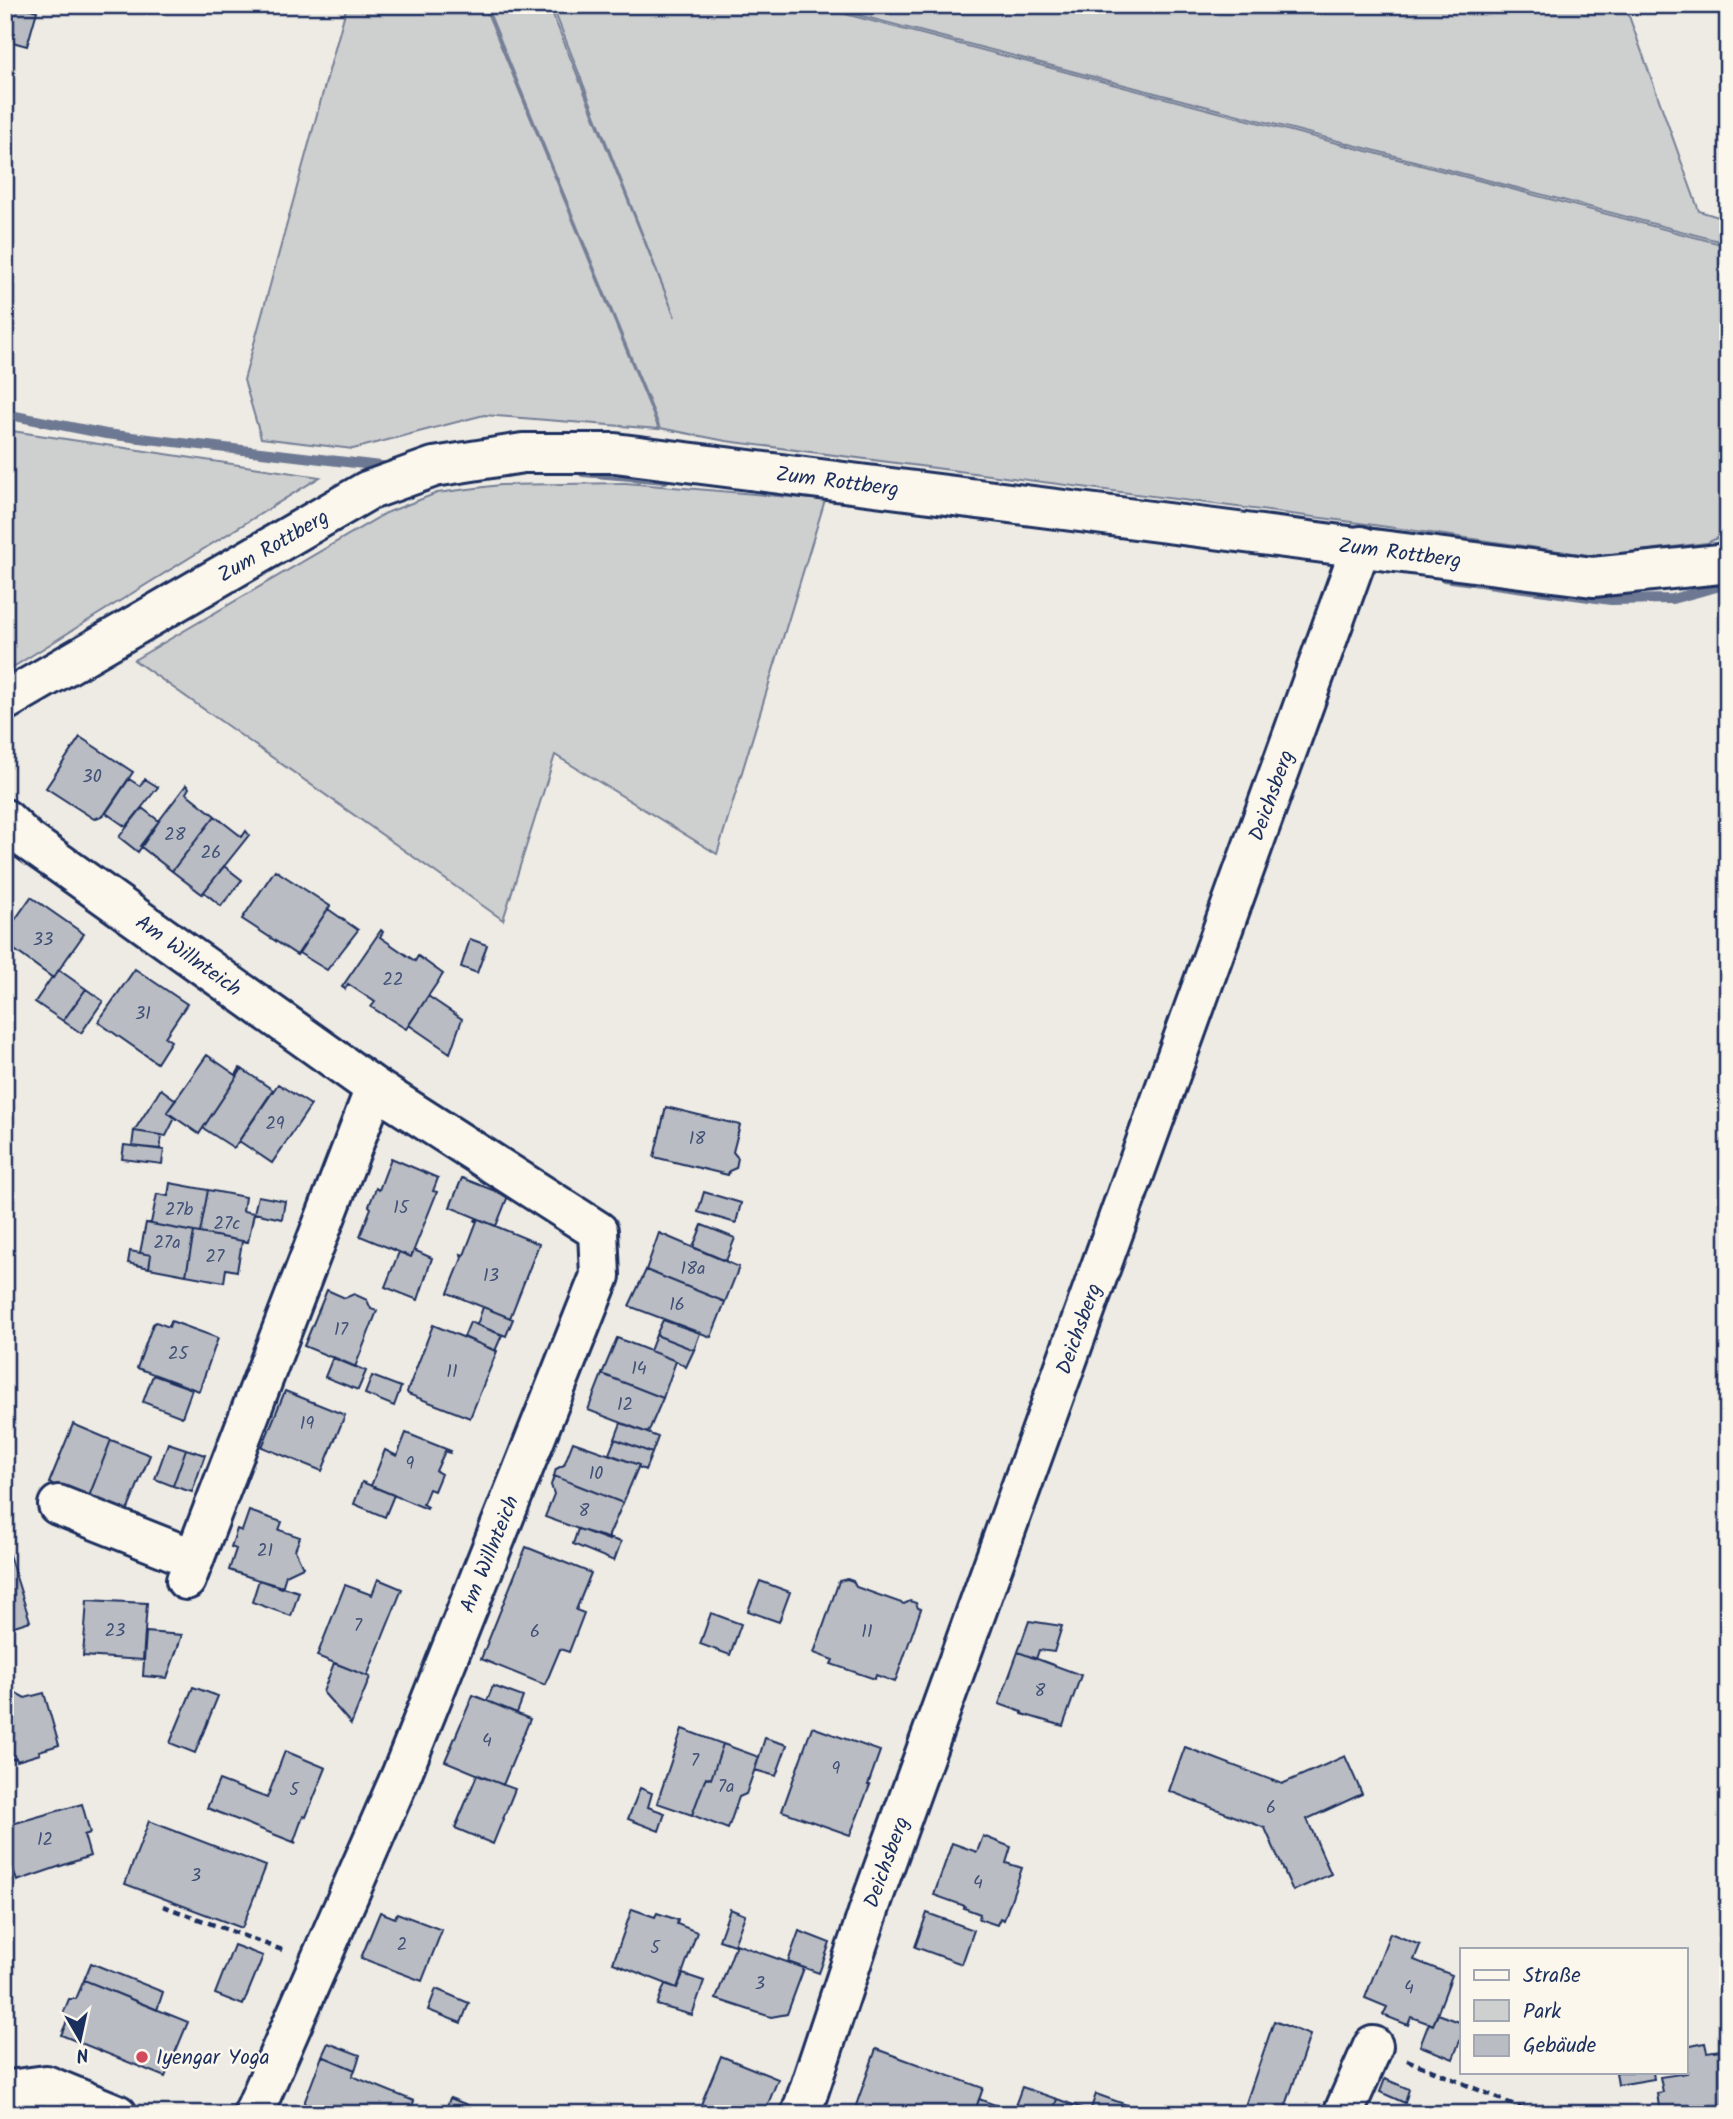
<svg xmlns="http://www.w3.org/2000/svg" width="1733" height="2119" viewBox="0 0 1733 2119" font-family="Kalam,sans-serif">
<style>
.green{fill:#cecfcf;stroke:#747f96;stroke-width:2}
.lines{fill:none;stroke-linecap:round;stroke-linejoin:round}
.stream{stroke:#6d7892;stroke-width:10}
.building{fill:#b9bcc3;stroke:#1b2f5e;stroke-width:2}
.minor-casing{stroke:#1b2f5e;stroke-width:44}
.path{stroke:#1b2f5e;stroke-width:4.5;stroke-dasharray:7 5;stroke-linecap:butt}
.minor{stroke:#fbf7ec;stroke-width:38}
.poi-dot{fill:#d1495b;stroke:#fbf7ec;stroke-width:2.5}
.labels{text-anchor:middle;stroke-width:5;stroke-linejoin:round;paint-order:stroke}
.number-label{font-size:18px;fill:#425277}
.street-label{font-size:21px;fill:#1b2f5e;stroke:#fbf7ec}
.poi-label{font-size:21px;fill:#1b2f5e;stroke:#fbf7ec;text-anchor:start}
</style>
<rect width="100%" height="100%" fill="#eeebe4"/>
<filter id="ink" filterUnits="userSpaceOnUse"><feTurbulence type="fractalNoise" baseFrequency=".0143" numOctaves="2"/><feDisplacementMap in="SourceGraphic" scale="14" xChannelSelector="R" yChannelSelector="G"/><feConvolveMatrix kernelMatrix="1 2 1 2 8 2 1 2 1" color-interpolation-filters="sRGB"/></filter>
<g filter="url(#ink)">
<path class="green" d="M 347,5 L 484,5 L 659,429 L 484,415 L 353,449 L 261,438 L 244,380 Z
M 486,5 L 549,5 L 675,317 L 552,5 L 811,5 L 1721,244 L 1728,260 L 1728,533 L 1707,543 L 1595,556 L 1345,521 L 726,441 L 660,428 Z
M 820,5 L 1625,5 L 1699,211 L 1728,220 L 1728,254 L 1723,242 Z
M 12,431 L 320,477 L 5,672 L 5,550 Z
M 626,483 L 825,500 L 717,854 L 555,755 L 503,920 L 134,660 L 386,513 L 437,493 L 500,485 Z"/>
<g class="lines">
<path class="stream" d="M 5,414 L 106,434 L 389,467
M 583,472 L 665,479
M 1444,577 L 1611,600 L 1672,599 L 1728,584"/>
</g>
<path class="building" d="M 5,5 L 17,5 L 37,11 L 27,46 L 5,40 Z
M 80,737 L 133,772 L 104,815 L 94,819 L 46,788 Z
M 129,779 L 140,786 L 145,779 L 158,787 L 126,827 L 106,813 Z
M 186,785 L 189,788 L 186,793 L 215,816 L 172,871 L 140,846 Z
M 142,808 L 159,821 L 138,852 L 119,837 Z
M 215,816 L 242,837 L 246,831 L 249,835 L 202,894 L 172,871 Z
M 224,866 L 242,880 L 221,906 L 204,892 Z
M 275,870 L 330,906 L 297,955 L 242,919 Z
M 31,897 L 84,934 L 53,978 L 5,943 L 5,934 Z
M 328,909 L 358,930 L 327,970 L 299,953 Z
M 381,930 L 383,932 L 380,937 L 415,961 L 418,956 L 443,974 L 406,1029 L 371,1007 L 375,1002 L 348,984 L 345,989 L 342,987 Z
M 470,939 L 487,945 L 477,973 L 461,967 Z
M 135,969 L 187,1004 L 165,1037 L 171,1041 L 157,1063 L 98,1022 Z
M 59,970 L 86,989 L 63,1021 L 35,1002 L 52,977 L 53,978 Z
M 86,989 L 103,1001 L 81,1033 L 63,1021 Z
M 428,996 L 462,1019 L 450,1053 L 409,1025 Z
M 207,1055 L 236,1075 L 240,1068 L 242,1069 L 199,1134 L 167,1112 Z
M 242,1069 L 273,1090 L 234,1148 L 203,1128 Z
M 278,1084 L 311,1105 L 272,1163 L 239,1141 Z
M 161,1089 L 176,1100 L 167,1112 L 175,1118 L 166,1136 L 134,1131 Z
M 666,1107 L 740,1125 L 733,1152 L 738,1158 L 736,1168 L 729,1171 L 728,1175 L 654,1157 Z
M 134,1131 L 162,1135 L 160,1149 L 132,1146 Z
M 124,1145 L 164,1150 L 162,1164 L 122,1159 Z
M 391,1158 L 438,1178 L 433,1191 L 437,1192 L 411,1257 L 360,1236 L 371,1208 L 369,1206 L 376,1188 L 379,1190 Z
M 462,1178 L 508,1196 L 496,1226 L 450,1207 Z
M 170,1183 L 208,1190 L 200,1233 L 146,1223 L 151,1223 L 157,1194 L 168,1196 Z
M 208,1190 L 245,1197 L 243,1211 L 254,1213 L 248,1242 L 200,1233 Z
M 704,1192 L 741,1203 L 736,1223 L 698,1212 Z
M 258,1196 L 285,1201 L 282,1219 L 254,1213 Z
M 476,1218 L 539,1244 L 510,1318 L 448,1293 L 462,1258 L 461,1254 L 464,1255 L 477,1221 L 475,1221 Z
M 146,1223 L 194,1232 L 186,1275 L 149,1268 L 151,1255 L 140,1253 Z
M 702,1225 L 735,1238 L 726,1261 L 693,1247 Z
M 194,1232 L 248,1242 L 242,1242 L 237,1271 L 226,1269 L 224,1282 L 186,1275 Z
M 659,1233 L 739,1267 L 725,1302 L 646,1270 Z
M 414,1250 L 432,1258 L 418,1300 L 385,1287 L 399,1252 L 411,1257 Z
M 130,1251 L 151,1255 L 149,1268 L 128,1263 Z
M 646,1270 L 725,1302 L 711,1337 L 629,1306 Z
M 327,1290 L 345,1298 L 354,1294 L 367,1300 L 371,1309 L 377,1311 L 355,1367 L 304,1346 Z
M 483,1307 L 513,1319 L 506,1336 L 477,1325 Z
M 663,1320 L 700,1333 L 694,1350 L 656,1335 Z
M 171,1321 L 218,1338 L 199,1391 L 137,1368 L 153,1324 L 156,1322 L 169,1327 Z
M 470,1322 L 502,1335 L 495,1351 L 464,1337 Z
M 433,1325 L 497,1351 L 470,1418 L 408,1394 L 407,1392 Z
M 656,1335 L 694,1350 L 686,1367 L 676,1361 L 650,1351 Z
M 617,1338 L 676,1361 L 663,1398 L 602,1374 Z
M 333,1357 L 366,1371 L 358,1390 L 325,1377 Z
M 602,1374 L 663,1398 L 648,1433 L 588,1410 Z
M 153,1375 L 192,1389 L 182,1417 L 143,1402 Z
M 372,1376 L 401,1387 L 394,1406 L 365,1394 Z
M 285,1391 L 345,1415 L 322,1471 L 262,1447 Z
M 621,1423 L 658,1437 L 652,1453 L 615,1439 Z
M 73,1424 L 111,1440 L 88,1499 L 49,1483 Z
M 406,1433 L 451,1451 L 450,1453 L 445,1451 L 436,1471 L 441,1474 L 434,1491 L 429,1489 L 423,1504 L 428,1507 L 427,1509 L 371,1486 L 385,1450 L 397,1456 Z
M 615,1439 L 652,1453 L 645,1470 L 638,1467 L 639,1465 L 609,1454 Z
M 111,1440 L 150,1455 L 126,1514 L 88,1499 Z
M 573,1442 L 639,1465 L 623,1503 L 554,1476 L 556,1469 L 564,1465 Z
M 168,1443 L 186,1449 L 173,1486 L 155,1479 Z
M 186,1449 L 205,1455 L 192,1492 L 173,1486 Z
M 554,1476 L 623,1503 L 609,1535 L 609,1540 L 545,1517 L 554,1494 L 551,1485 Z
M 362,1482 L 394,1495 L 385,1517 L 354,1504 Z
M 249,1511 L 282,1522 L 279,1530 L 300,1537 L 295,1550 L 303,1567 L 286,1575 L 282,1588 L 229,1570 L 236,1549 L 231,1547 L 237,1529 L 242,1531 Z
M 578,1529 L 621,1542 L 614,1561 L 573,1544 Z
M 5,1542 L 30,1621 L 5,1629 Z
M 526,1547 L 591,1573 L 576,1610 L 584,1613 L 569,1652 L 560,1649 L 545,1685 L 481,1659 Z
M 378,1579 L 402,1589 L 367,1676 L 317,1656 L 345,1585 L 372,1595 Z
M 847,1579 L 853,1581 L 856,1587 L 904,1604 L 910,1601 L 916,1603 L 918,1608 L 921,1609 L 895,1682 L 876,1675 L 875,1679 L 831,1664 L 833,1660 L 814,1653 L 839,1581 Z
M 259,1580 L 299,1592 L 291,1616 L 252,1602 Z
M 760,1581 L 790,1592 L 779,1622 L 748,1611 Z
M 87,1600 L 147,1603 L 143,1660 L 83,1656 Z
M 711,1613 L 741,1624 L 730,1655 L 700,1644 Z
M 1029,1621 L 1062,1626 L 1054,1652 L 1039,1650 L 1036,1659 L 1018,1652 Z
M 146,1632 L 182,1635 L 167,1678 L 143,1676 Z
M 1018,1652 L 1081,1675 L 1063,1726 L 1022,1714 L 1022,1712 L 999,1704 Z
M 334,1663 L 370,1677 L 351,1724 L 323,1692 Z
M 493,1686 L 523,1697 L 517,1713 L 487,1701 Z
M 193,1687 L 218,1696 L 195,1753 L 170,1743 Z
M 14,1692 L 25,1698 L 44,1693 L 59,1745 L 39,1751 L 40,1754 L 17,1761 L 16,1758 L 5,1761 L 5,1695 Z
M 473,1695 L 530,1719 L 503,1785 L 445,1761 Z
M 812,1727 L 880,1751 L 868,1785 L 870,1785 L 850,1835 L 782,1811 Z
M 682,1729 L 723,1744 L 711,1779 L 706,1777 L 692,1815 L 657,1803 Z
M 765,1738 L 787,1745 L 776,1776 L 755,1770 Z
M 723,1744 L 759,1757 L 746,1794 L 739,1797 L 728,1829 L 692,1815 L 706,1777 L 711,1779 Z
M 1185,1747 L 1282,1784 L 1345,1756 L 1362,1794 L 1307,1819 L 1331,1874 L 1293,1891 L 1265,1828 L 1169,1791 Z
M 285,1751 L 326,1768 L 306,1817 L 303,1816 L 294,1841 L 296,1843 L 207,1808 L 219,1780 L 267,1798 Z
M 477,1775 L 515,1789 L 493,1844 L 455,1828 Z
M 640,1788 L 652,1793 L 648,1807 L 665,1813 L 659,1831 L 628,1819 Z
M 82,1804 L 90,1833 L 84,1835 L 90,1856 L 17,1881 L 5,1844 L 5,1826 Z
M 149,1821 L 266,1866 L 242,1928 L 125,1884 Z
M 983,1836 L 1011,1847 L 1006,1863 L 1022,1868 L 1004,1920 L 1000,1918 L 997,1925 L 979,1919 L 980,1914 L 964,1908 L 965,1906 L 934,1895 L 952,1843 L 977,1852 Z
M 632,1909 L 655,1917 L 657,1913 L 678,1920 L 677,1924 L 697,1932 L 677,1988 L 613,1963 Z
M 730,1909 L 745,1915 L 734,1945 L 719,1940 Z
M 380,1912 L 395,1918 L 397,1913 L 442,1930 L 422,1981 L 361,1958 Z
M 927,1913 L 974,1930 L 962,1964 L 915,1947 Z
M 799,1931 L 830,1943 L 819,1973 L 788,1962 Z
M 1390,1933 L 1420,1945 L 1414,1960 L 1452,1975 L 1433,2025 L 1411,2017 L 1408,2025 L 1383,2015 L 1387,2007 L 1365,1998 Z
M 736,1944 L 804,1968 L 787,2014 L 771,2017 L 716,1999 Z
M 234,1945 L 263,1956 L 243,2005 L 215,1994 Z
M 91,1963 L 163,1992 L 157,2010 L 84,1980 Z
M 683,1974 L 704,1981 L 692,2015 L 657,2005 L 665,1984 L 677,1988 Z
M 84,1980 L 188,2022 L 165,2077 L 61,2035 L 68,2019 L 63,2014 L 69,1999 L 76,1999 Z
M 436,1989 L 469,2003 L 461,2023 L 428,2010 Z
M 1438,2014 L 1462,2023 L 1462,2035 L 1453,2059 L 1420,2046 L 1429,2023 L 1433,2025 Z
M 1274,2021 L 1310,2035 L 1283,2114 L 1267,2114 L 1245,2106 Z
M 328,2043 L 360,2055 L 355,2070 L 322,2056 Z
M 1705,2043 L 1707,2052 L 1728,2049 L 1728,2113 L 1660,2114 L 1657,2093 L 1663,2092 L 1660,2077 L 1687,2073 L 1686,2047 Z
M 876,2049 L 983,2088 L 974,2114 L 853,2114 Z
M 322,2056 L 355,2070 L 352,2076 L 414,2101 L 409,2114 L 300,2114 Z
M 721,2056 L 778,2079 L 764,2114 L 697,2114 Z
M 1616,2072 L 1653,2072 L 1654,2079 L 1618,2085 Z
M 1385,2079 L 1409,2089 L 1405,2103 L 1380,2092 Z
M 1022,2087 L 1057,2099 L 1052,2114 L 1012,2114 Z
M 1096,2094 L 1130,2106 L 1127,2114 L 1089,2114 Z
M 450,2098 L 480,2110 L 478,2114 L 444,2114 Z
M 979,2099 L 998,2106 L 995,2114 L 974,2114 Z
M 1057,2099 L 1090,2111 L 1089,2114 L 1052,2114 Z"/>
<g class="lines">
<g class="minor-casing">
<g id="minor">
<path id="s1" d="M 5,701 L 367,491 L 434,467 L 523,453 L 615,453 L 1593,577 L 1720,564 L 1728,561"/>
<path id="s2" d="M 5,819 L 27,840 L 375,1088 L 598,1231 L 600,1276 L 402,1773 L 253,2114"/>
<path d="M 58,1505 L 194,1559"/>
<path d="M 186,1580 L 375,1088"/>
<path d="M 16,2089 L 46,2085 L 117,2114"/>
<path id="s3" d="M 801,2114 L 874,1895 L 1361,546"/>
<path d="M 1343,2114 L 1373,2046"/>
</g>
</g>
<path class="path" d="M 163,1906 L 285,1951
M 1407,2060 L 1536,2114"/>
<use href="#minor" class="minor"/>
</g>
</g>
<circle class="poi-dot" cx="142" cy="2057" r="7"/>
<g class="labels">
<g class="number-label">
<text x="92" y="782">30</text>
<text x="175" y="840">28</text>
<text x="211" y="858">26</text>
<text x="43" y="945">33</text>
<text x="393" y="985">22</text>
<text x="143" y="1019">31</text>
<text x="275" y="1129">29</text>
<text x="697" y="1144">18</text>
<text x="401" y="1213">15</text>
<text x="179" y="1215">27b</text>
<text x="227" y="1229">27c</text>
<text x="167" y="1248">27a</text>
<text x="215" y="1262">27</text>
<text x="693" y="1274">18a</text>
<text x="491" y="1281">13</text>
<text x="677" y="1310">16</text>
<text x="341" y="1335">17</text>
<text x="178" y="1359">25</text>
<text x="639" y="1374">14</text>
<text x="452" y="1377">11</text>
<text x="625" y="1410">12</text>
<text x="307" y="1429">19</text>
<text x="410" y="1469">9</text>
<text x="596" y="1479">10</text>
<text x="584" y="1516">8</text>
<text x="265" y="1556">21</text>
<text x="358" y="1631">7</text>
<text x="115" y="1636">23</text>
<text x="535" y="1637">6</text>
<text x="867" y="1637">11</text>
<text x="1040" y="1696">8</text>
<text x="487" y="1746">4</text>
<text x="695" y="1766">7</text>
<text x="836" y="1774">9</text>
<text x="726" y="1792">7a</text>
<text x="294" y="1795">5</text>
<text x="1271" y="1813">6</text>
<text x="45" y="1845">12</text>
<text x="196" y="1881">3</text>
<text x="978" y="1888">4</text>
<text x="402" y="1950">2</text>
<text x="655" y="1953">5</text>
<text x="760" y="1989">3</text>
<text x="1409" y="1993">4</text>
</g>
<g class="street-label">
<text dy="7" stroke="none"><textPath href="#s1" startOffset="896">Zum Rottberg</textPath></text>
<text dy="7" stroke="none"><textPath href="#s1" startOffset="310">Zum Rottberg</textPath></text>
<text dy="7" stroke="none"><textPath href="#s1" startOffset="1463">Zum Rottberg</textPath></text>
<text dy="7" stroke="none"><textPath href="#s3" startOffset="1400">Deichsberg</textPath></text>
<text dy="7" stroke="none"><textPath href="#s2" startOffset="229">Am Willnteich</textPath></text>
<text dy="7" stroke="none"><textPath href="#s3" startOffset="833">Deichsberg</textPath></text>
<text transform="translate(489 1554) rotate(-68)" y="7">Am Willnteich</text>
<text dy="7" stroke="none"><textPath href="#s3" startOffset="266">Deichsberg</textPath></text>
</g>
<g class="poi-label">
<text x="156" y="2064">Iyengar Yoga</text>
</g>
</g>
<rect width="1733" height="2119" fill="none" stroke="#fbf7ec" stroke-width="28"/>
<rect x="14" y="14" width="1705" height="2091" fill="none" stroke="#1b2f5e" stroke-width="2.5" filter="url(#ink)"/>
<rect x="1460" y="1948" width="228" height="126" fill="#fbf7ec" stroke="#a1a7b3" stroke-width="2"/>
<rect x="1474" y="1970" width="35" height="10" fill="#fbf7ec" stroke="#a1a7b3" stroke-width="2"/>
<text x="1523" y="1982" font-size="21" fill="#1b2f5e">Straße</text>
<rect x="1474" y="2000" width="35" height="21" fill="#cecfcf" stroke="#a1a7b3" stroke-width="2"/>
<text x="1523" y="2018" font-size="21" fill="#1b2f5e">Park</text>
<rect x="1474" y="2035" width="35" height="21" fill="#b9bcc3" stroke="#a1a7b3" stroke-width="2"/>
<text x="1523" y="2052" font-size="21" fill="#1b2f5e">Gebäude</text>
<g transform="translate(80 2039) rotate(171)" stroke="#fbf7ec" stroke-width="5" paint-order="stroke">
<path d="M0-5L12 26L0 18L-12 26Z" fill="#1b2f5e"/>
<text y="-10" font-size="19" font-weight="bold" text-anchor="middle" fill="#1b2f5e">N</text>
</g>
</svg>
